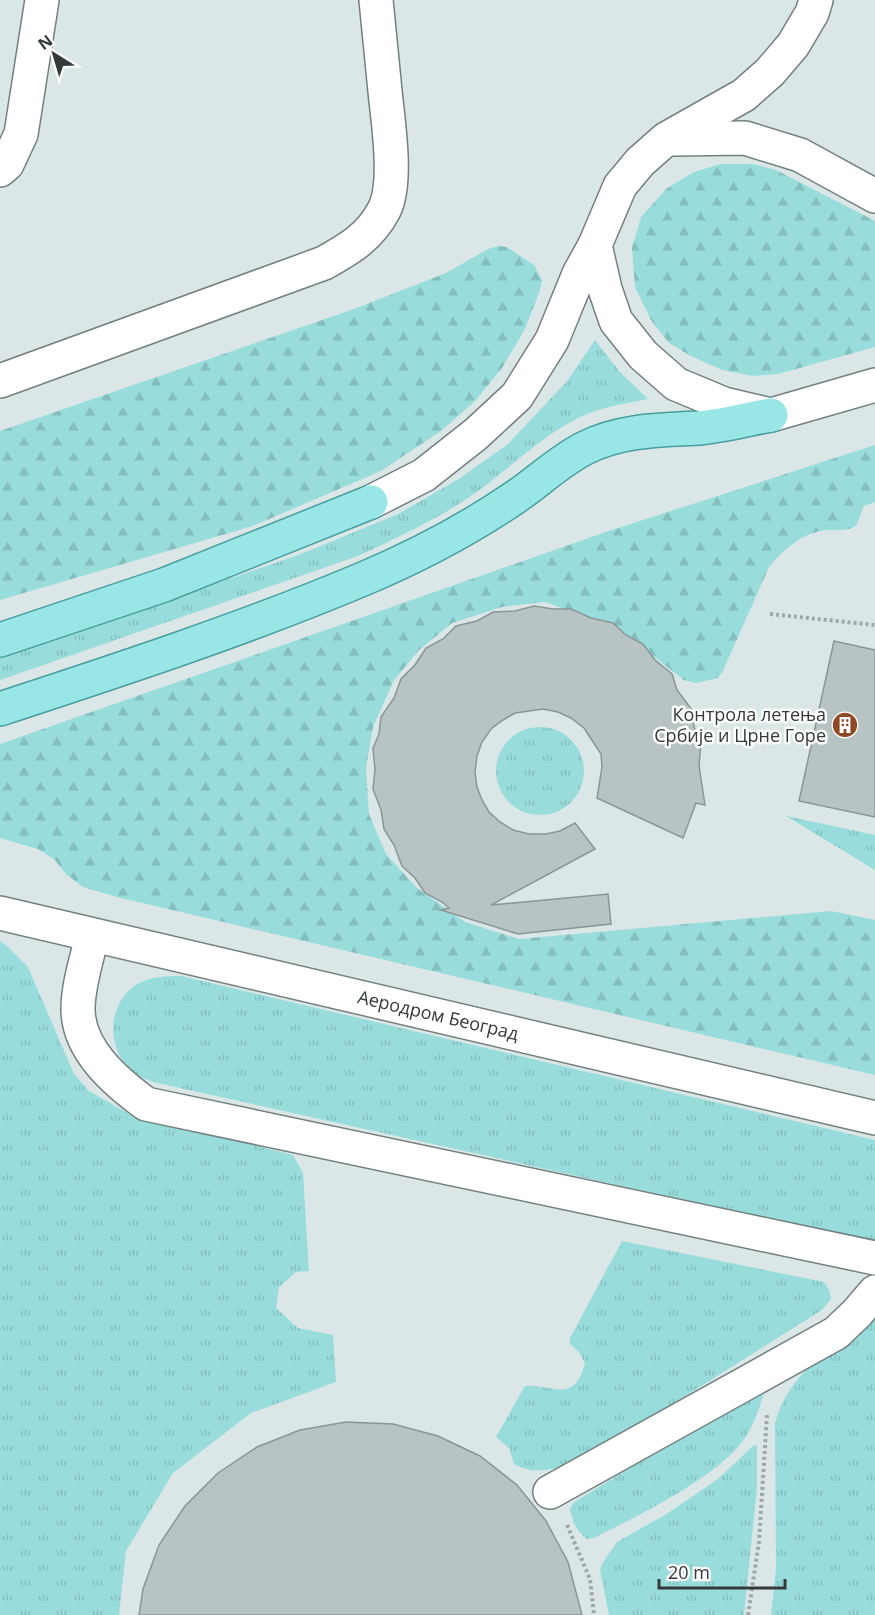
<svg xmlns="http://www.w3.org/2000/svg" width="875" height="1615" viewBox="0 0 875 1615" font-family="'Open Sans',sans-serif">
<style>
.grass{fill:url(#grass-tufts)}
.forest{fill:url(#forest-firs)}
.building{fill:#b7c4c3;stroke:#8a9695;stroke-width:1.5}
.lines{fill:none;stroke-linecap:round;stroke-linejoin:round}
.minor-casing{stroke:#74807f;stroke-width:36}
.major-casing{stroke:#489e9e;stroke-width:36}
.path{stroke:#9ea8a7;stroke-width:4;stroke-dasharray:3 3;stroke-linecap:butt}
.minor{stroke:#fff;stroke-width:33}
.major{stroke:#98e6e6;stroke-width:33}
.labels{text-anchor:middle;stroke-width:5;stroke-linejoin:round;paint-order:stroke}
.poi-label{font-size:18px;fill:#343939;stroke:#fff;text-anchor:end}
.street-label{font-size:18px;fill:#343939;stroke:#fff}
</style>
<defs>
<pattern id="grass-tufts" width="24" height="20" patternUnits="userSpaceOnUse" patternTransform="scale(1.5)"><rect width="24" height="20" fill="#98dddc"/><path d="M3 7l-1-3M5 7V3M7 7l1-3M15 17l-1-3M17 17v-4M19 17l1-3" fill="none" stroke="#84bebe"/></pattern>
<pattern id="forest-firs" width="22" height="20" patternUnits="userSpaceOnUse" patternTransform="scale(1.5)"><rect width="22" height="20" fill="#98dddc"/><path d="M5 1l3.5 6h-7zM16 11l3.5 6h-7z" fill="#84bebe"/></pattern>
</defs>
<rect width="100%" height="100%" fill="#dae7e6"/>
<path class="grass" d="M 595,340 L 619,371 L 648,399 C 624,404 600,407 578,418 C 539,438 507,471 471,496 C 436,520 397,538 358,556 L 0,680 L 0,658 L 301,554 L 398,514 L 457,480 L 508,444 L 568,380 Z
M496 771a44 44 0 1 1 88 0a44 44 0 1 1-88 0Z
M 786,816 L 875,835 L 875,870 Z
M 0,941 L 7,946 L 28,967 L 74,1074 L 89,1091 L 131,1115 L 293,1155 L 303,1173 L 309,1271 L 296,1272 L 279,1287 L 276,1308 L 298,1328 L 333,1335 L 336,1382 L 251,1413 L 173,1473 L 126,1551 L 119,1615 L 0,1615 Z
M 181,976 L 875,1140 L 875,1242 L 153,1082 C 148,1080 141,1078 136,1074 C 103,1052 106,996 144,981 C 156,976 169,976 181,976 Z
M 622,1241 L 824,1282 L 829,1290 L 831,1299 L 822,1310 L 587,1458 C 566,1467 535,1477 514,1464 L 509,1448 L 496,1437 L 525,1386 C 552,1384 574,1405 585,1363 L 579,1352 L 570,1344 L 570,1338 Z
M 875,1318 L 875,1615 L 771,1615 L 776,1569 L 775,1423 C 789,1371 833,1347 875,1318 Z
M 759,1388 L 763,1389 L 764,1393 C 759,1410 751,1433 738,1447 C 704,1484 639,1515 594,1538 L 587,1539 C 577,1532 572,1521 570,1509 L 573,1503 Z
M 754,1445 L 757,1446 L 757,1488 L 744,1615 L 609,1615 L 600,1570 L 603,1562 L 617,1542 L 665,1515 L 718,1479 Z"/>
<path class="forest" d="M 721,164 L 753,164 L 776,170 L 875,221 L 875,347 L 778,374 L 752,376 L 722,370 L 691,356 L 669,343 L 651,320 L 635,287 L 632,248 L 641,217 L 666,189 L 694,172 Z
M 498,246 L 507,247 L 534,265 L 542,280 L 540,290 L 525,329 L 502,368 L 475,401 L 441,431 L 381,471 L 253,526 L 0,600 L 0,431 L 354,309 L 446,273 L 488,249 Z
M 875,445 L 875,502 L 864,506 C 860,513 860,522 854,527 C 847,531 835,530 826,530 C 802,533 784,549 769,567 L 723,671 L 718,678 L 696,683 L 684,680 L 626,635 L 591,618 L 545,602 L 502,607 L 452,623 L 419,650 L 394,680 L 373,727 L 366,768 L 369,814 L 386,854 L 417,888 L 465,922 L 519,939 L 831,911 L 875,920 L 875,1075 L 117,897 L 83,887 L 66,874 L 54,859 L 38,849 L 0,838 L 0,744 L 606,532 Z"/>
<path class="building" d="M 534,606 L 553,609 L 571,609 L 591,618 L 613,623 L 626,635 L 643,644 L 655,660 L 672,674 L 677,690 L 692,710 L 694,727 L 701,741 L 699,766 L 705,805 L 696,803 L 683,838 L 597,798 L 602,767 L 601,754 L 584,728 L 571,718 L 558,712 L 543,709 L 515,713 L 503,720 L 491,729 L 482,742 L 477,756 L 475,772 L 477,787 L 482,800 L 489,812 L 500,822 L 513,830 L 529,834 L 546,834 L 560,831 L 575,823 L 595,849 L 491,905 L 608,894 L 611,924 L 518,934 L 441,910 L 449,908 L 442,902 L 425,893 L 415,878 L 402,866 L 394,845 L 384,829 L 381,810 L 373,789 L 375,770 L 373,748 L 379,734 L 381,717 L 394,698 L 401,679 L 415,665 L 426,648 L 443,639 L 456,626 L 477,621 L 493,612 L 515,611 Z
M 834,641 L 875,650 L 875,817 L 799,801 Z
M 346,1422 L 393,1424 L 438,1436 L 480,1456 L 517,1485 L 546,1521 L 568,1562 L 582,1615 L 139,1615 L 143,1589 L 159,1545 L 185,1506 L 218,1473 L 257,1447 L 300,1430 Z"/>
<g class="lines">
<g class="minor-casing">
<g id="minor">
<path d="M 674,139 L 745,138 L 800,155 L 875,196"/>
<path d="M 0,170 L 7,164 L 21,134 L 42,0"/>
<path d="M 595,245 L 605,289 L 616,321 L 643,355 L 676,384 L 724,404 L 771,415 L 875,385"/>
<path d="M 0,381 L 324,263 C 349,249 370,237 384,210 C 398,183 388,122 385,91 C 382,61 379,30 376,0"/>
<path d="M 371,502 L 424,475 L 476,434 L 517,396 L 552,340 L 579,274 L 595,245 L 620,186 L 640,162 L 666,139 L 744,95 L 770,72 L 793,45 L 812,13 L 816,0"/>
<path id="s1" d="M 0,913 L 875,1118"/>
<path d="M 92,936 C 87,959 78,985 78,1009 C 78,1050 116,1082 146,1104 L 875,1258"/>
<path d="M 550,1492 L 836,1333 L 857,1313 L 875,1292"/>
</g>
</g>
<g class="major-casing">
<path id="major" d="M 0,640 L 164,585 L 371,502
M 0,709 C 122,669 244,629 363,579 C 415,557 467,530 514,498 C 538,482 559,461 585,448 C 621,430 660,430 699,428 C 723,426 748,419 771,415"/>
</g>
<path class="path" d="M 770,614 L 875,625
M 567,1525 L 590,1579 L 594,1615
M 748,1615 L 759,1542 L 767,1415"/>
<use href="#minor" class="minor"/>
<use href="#major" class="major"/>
</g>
<defs>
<g id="building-disc" transform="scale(1.35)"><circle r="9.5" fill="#8f4724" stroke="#fff"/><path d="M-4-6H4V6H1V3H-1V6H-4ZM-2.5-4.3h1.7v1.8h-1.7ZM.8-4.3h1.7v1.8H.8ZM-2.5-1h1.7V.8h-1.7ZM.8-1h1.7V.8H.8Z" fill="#fff"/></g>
</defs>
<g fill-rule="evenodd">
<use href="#building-disc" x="845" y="725"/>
</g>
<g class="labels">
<g class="poi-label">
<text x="826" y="721">Контрола летења<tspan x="826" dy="21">Србије и Црне Горе</tspan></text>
</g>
<g class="street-label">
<text dy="6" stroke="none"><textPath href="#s1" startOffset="450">Аеродром Београд</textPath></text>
</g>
</g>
<g transform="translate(54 54) rotate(323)" stroke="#ffffff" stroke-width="4.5" paint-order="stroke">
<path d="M0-4.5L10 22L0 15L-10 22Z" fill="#343939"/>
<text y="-9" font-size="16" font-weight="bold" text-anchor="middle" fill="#343939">N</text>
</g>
<path d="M659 1579v9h126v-9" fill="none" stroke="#343939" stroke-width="3"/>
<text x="668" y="1579" font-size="18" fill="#343939" stroke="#ffffff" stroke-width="4.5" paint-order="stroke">20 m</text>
</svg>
